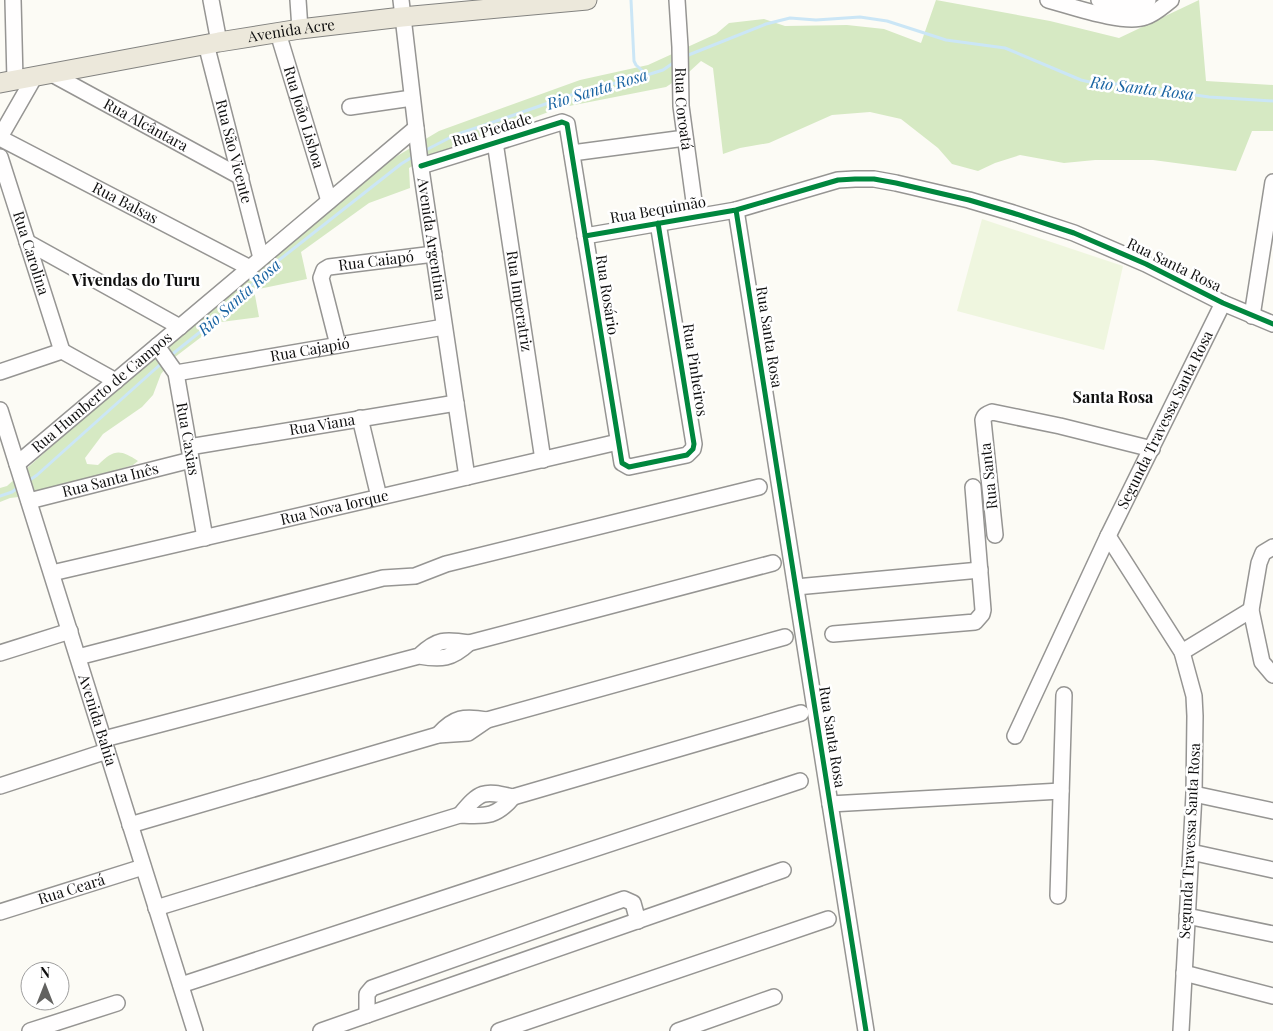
<svg xmlns="http://www.w3.org/2000/svg" width="1273" height="1031" viewBox="0 0 1273 1031" font-family="'Playfair Display',serif">
<style>
.forest{fill:#d6e9c3}
.pitch{fill:#eff6df}
.lines{fill:none;stroke-linecap:round;stroke-linejoin:round}
.stream{stroke:#cbe6f6;stroke-width:3}
.minor-casing{stroke:#969593;stroke-width:18}
.major-casing{stroke:#838380;stroke-width:21}
.minor{stroke:#fffefe;stroke-width:15}
.major{stroke:#ece8db;stroke-width:19}
.cycleway-casing{stroke:#fff;stroke-width:8}
.cycleway{stroke:#00873e;stroke-width:5}
.labels{text-anchor:middle;stroke-width:5;stroke-linejoin:round;paint-order:stroke}
.street-label{font-size:15px;fill:#0f0f0f;stroke:#fff}
.water-label{font-size:16px;font-style:italic;fill:#1863a2;stroke:#fff}
.neighbourhood-label{font-size:16px;font-weight:bold;fill:#0f0f0f;stroke:#fff}
</style>
<rect width="100%" height="100%" fill="#fcfbf5"/>
<path class="forest" d="M 936,0 L 1050,21 L 1119,38 L 1199,0 L 1206,81 L 1273,85 L 1273,131 L 1252,131 L 1236,171 L 1153,160 L 1095,160 L 1064,163 L 1020,155 L 995,163 L 978,171 L 952,164 L 938,148 L 901,119 L 870,112 L 832,115 L 769,143 L 740,148 L 723,154 L 713,68 L 701,61 L 689,72 L 666,87 L 559,108 L 426,158 L 409,168 L 410,188 L 369,203 L 301,252 L 307,279 L 254,290 L 259,317 L 221,322 L 175,357 L 161,374 L 153,395 L 142,407 L 103,434 L 85,458 L 87,464 L 98,465 C 114,449 120,449 138,461 L 133,465 L 36,495 L 10,498 L 0,502 L 0,488 L 7,486 L 151,358 L 382,165 L 439,131 L 580,80 L 648,65 L 716,34 L 729,23 L 764,19 L 785,26 L 847,25 L 884,29 L 921,43 Z"/>
<path class="pitch" d="M 982,219 L 1123,266 L 1104,350 L 957,311 Z"/>
<g class="lines">
<path class="stream" d="M 631,0 L 634,61 L 636,65 L 647,75
M 686,56 L 766,24 L 790,18 L 816,20 L 860,17 L 887,21 L 946,40 L 1005,48 L 1081,80 L 1098,84 L 1133,84 L 1174,92 L 1209,97 L 1273,101
M 424,151 L 455,135 L 511,116 L 580,92 L 647,75 L 663,70 L 676,61
M 170,356 L 220,316 L 269,268 L 401,164 L 414,156
M 27,482 L 37,475 L 163,362
M 0,496 L 12,492 L 20,486"/>
<g class="minor-casing">
<g id="minor">
<path d="M 13,0 L 15,80"/>
<path d="M 211,0 L 219,42"/>
<path d="M 298,0 L 300,29"/>
<path id="s1" d="M 401,0 L 420,162 L 467,477"/>
<path id="s2" d="M 677,0 L 680,47 L 681,106 L 696,216"/>
<path d="M 1048,0 C 1071,6 1124,25 1145,17 C 1155,14 1163,6 1171,0"/>
<path d="M 1099,0 C 1115,4 1133,11 1148,0"/>
<path id="s3" d="M 278,33 L 329,201"/>
<path id="s4" d="M 206,44 L 261,258"/>
<path id="s5" d="M 50,73 L 241,177"/>
<path d="M 350,107 L 412,98"/>
<path d="M 0,137 L 35,76"/>
<path id="s6" d="M 0,138 L 250,268"/>
<path id="s7" d="M 495,142 L 543,460"/>
<path d="M 572,153 L 685,138"/>
<path id="s8" d="M 0,157 L 62,351"/>
<path d="M 421,166 L 562,122 L 567,124 L 622,463 L 629,467 L 687,455 L 693,449 L 694,444 L 658,223"/>
<path d="M 736,210 L 866,1031"/>
<path d="M 585,236 L 736,210 L 838,180 L 855,179 L 874,179 L 896,183 L 969,200 L 1013,213 L 1074,233 L 1146,264 L 1223,303 L 1273,324"/>
<path d="M 27,242 L 180,327"/>
<path d="M 1252,316 L 1273,182"/>
<path id="s9" d="M 338,345 L 321,278 L 324,270 L 329,267 L 434,254"/>
<path id="s10" d="M 157,346 L 176,373 L 205,538"/>
<path d="M 62,351 L 116,381"/>
<path d="M 0,372 L 62,351"/>
<path id="s11" d="M 176,373 L 444,327"/>
<path id="s12" d="M 0,410 L 195,1031"/>
<path d="M 360,418 L 379,497"/>
<path id="s13" d="M 189,447 L 456,403"/>
<path id="s14" d="M 17,464 L 416,128"/>
<path id="s15" d="M 29,501 L 191,460"/>
<path d="M 995,535 L 983,420 C 984,415 987,414 992,412 L 1060,426 L 1152,449"/>
<path d="M 1108,536 L 1182,652 L 1194,696 L 1195,716 L 1194,794 L 1181,1031"/>
<path d="M 1273,547 L 1263,553 L 1259,563 L 1251,610 L 1262,662 L 1273,675"/>
<path id="s16" d="M 52,573 L 618,442"/>
<path d="M 796,587 L 980,570"/>
<path d="M 833,634 L 975,622 L 982,614 L 983,610 L 973,487"/>
<path d="M 469,643 L 773,563"/>
<path d="M 1182,652 L 1251,610"/>
<path d="M 0,653 L 70,631"/>
<path d="M 78,657 L 383,578 L 415,576 L 446,564 L 759,487"/>
<path d="M 438,735 C 454,717 464,716 487,720"/>
<path id="s17" d="M 1015,736 L 1108,536 L 1223,303"/>
<path d="M 104,739 L 419,656 C 441,660 452,659 469,643 C 445,639 437,639 419,656"/>
<path d="M 0,786 L 107,751"/>
<path d="M 1194,794 L 1273,811"/>
<path d="M 830,804 L 1061,791"/>
<path d="M 460,815 C 480,791 483,790 513,797 L 801,713"/>
<path d="M 130,825 L 438,735 L 468,733 L 487,720 L 785,637"/>
<path d="M 1191,852 L 1273,870"/>
<path d="M 1058,896 L 1064,695"/>
<path d="M 156,908 L 460,815 C 485,816 496,818 513,797"/>
<path id="s18" d="M 0,912 L 143,867"/>
<path d="M 1187,916 L 1273,934"/>
<path d="M 1184,973 L 1273,996"/>
<path d="M 181,985 L 800,781"/>
<path d="M 367,1015 L 367,994 L 372,988 L 624,899 L 633,903 L 638,921"/>
<path d="M 30,1031 L 117,1003"/>
<path d="M 321,1031 L 783,870"/>
<path d="M 499,1031 L 828,919"/>
<path d="M 678,1031 L 774,997"/>
</g>
</g>
<g class="major-casing">
<g id="major">
<path id="s19" d="M 0,83 L 219,42 L 300,29 L 402,17 L 587,0"/>
</g>
</g>
<use href="#minor" class="minor"/>
<use href="#major" class="major"/>
<g class="cycleway-casing">
<path id="cycleway" d="M 421,166 L 562,122 L 567,124 L 622,463 L 629,467 L 687,455 L 693,449 L 694,444 L 658,223
M 736,210 L 866,1031
M 585,236 L 736,210 L 838,180 L 855,179 L 874,179 L 896,183 L 969,200 L 1013,213 L 1074,233 L 1146,264 L 1223,303 L 1273,324"/>
</g>
<use href="#cycleway" class="cycleway"/>
</g>
<g class="labels">
<g class="street-label">
<text dy="5" stroke="none"><textPath href="#s19" startOffset="296">Avenida Acre</textPath></text>
<text dy="5" stroke="none"><textPath href="#s2" startOffset="109">Rua Coroatá</textPath></text>
<text dy="5" stroke="none"><textPath href="#s3" startOffset="88">Rua João Lisboa</textPath></text>
<text dy="5" stroke="none"><textPath href="#s5" startOffset="109">Rua Alcântara</textPath></text>
<text transform="translate(492 130) rotate(-17)" y="5">Rua Piedade</text>
<text dy="5" stroke="none"><textPath href="#s4" startOffset="111">Rua São Vicente</textPath></text>
<text dy="5" stroke="none"><textPath href="#s6" startOffset="141">Rua Balsas</textPath></text>
<text transform="translate(658 210) rotate(-10)" y="5">Rua Bequimão</text>
<text dy="5" stroke="none"><textPath href="#s1" startOffset="241">Avenida Argentina</textPath></text>
<text dy="5" stroke="none"><textPath href="#s8" startOffset="101">Rua Carolina</textPath></text>
<text dy="5" stroke="none"><textPath href="#s9" startOffset="131">Rua Caiapó</textPath></text>
<text transform="translate(1174 265) rotate(26)" y="5">Rua Santa Rosa</text>
<text transform="translate(607 295) rotate(81)" y="5">Rua Rosário</text>
<text dy="5" stroke="none"><textPath href="#s7" startOffset="161">Rua Imperatriz</textPath></text>
<text transform="translate(769 337) rotate(81)" y="5">Rua Santa Rosa</text>
<text dy="5" stroke="none"><textPath href="#s11" startOffset="136">Rua Cajapió</textPath></text>
<text transform="translate(695 370) rotate(81)" y="5">Rua Pinheiros</text>
<text dy="5" stroke="none"><textPath href="#s14" startOffset="111">Rua Humberto de Campos</textPath></text>
<text dy="5" stroke="none"><textPath href="#s17" startOffset="350">Segunda Travessa Santa Rosa</textPath></text>
<text dy="5" stroke="none"><textPath href="#s13" startOffset="135">Rua Viana</textPath></text>
<text dy="5" stroke="none"><textPath href="#s10" startOffset="100">Rua Caxias</textPath></text>
<text transform="translate(989 476) rotate(-96)" y="5">Rua Santa</text>
<text dy="5" stroke="none"><textPath href="#s15" startOffset="84">Rua Santa Inês</textPath></text>
<text dy="5" stroke="none"><textPath href="#s16" startOffset="290">Rua Nova Iorque</textPath></text>
<text dy="5" stroke="none"><textPath href="#s12" startOffset="325">Avenida Bahia</textPath></text>
<text transform="translate(832 737) rotate(81)" y="5">Rua Santa Rosa</text>
<text transform="translate(1190 841) rotate(-87)" y="5">Segunda Travessa Santa Rosa</text>
<text dy="5" stroke="none"><textPath href="#s18" startOffset="75">Rua Ceará</textPath></text>
</g>
<g class="water-label">
<text transform="translate(1142 88) rotate(7)" y="6">Rio Santa Rosa</text>
<text transform="translate(597 89) rotate(-17)" y="6">Rio Santa Rosa</text>
<text transform="translate(239 297) rotate(-42)" y="6">Rio Santa Rosa</text>
</g>
<g class="neighbourhood-label">
<text x="136" y="286">Vivendas do Turu</text>
<text x="1113" y="403">Santa Rosa</text>
</g>
</g>
<g transform="translate(45 986)"><circle r="24" fill="#ffffff" stroke="#9f9f9f"/>
<path d="M0-4L9 19L0 12L-9 19Z" fill="#626260"/>
<text y="-8" font-size="14" font-weight="bold" text-anchor="middle" fill="#0f0f0f">N</text>
</g>
</svg>
